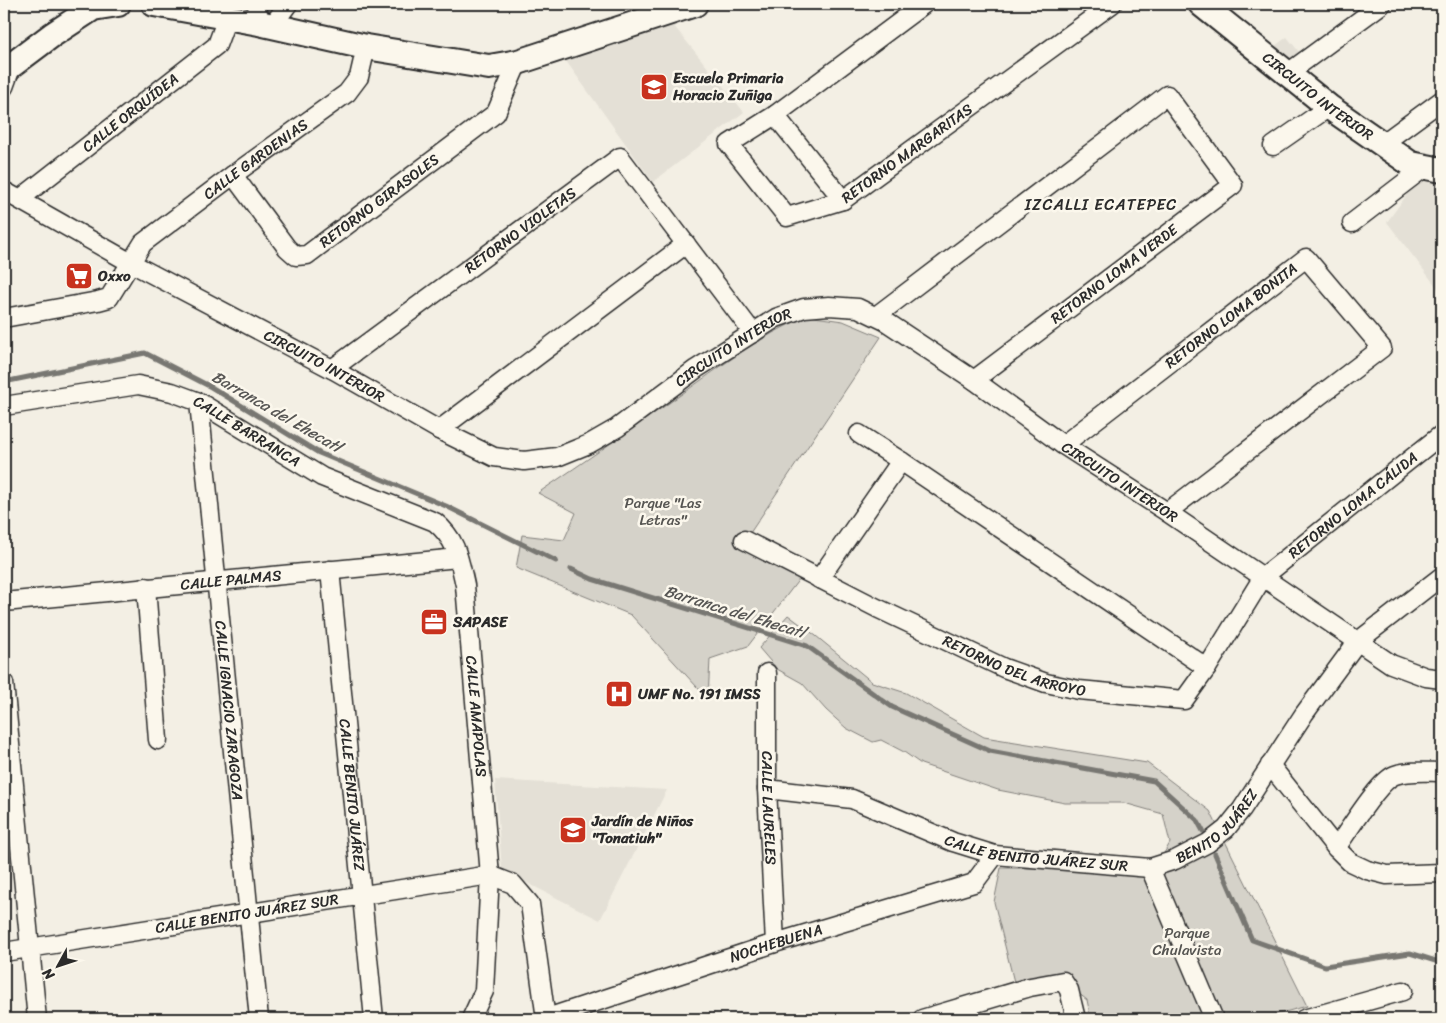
<svg xmlns="http://www.w3.org/2000/svg" width="1446" height="1023" viewBox="0 0 1446 1023" font-family="Sriracha,sans-serif">
<style>
.built{fill:#e4e0d6}
.green{fill:#d5d2c9;stroke:#807e7a}
.lines{fill:none;stroke-linecap:round;stroke-linejoin:round}
.stream{stroke:#787772;stroke-width:5}
.street-casing{stroke:#2b2b2b;stroke-width:21}
.secondary-casing{stroke:#2b2b2b;stroke-width:28}
.street{stroke:#fbf7ec;stroke-width:18}
.secondary{stroke:#fbf7ec;stroke-width:24}
.labels{text-anchor:middle;stroke-width:5;stroke-linejoin:round;paint-order:stroke}
.poi-label{font-size:15px;font-weight:bold;fill:#2b2b2b;stroke:#fbf7ec;text-anchor:start}
.street-label{font-size:15px;fill:#2b2b2b;stroke:#fbf7ec}
.park-label{font-size:15px;fill:#565552;stroke:#fbf7ec}
.neighbourhood-label{font-size:16px;letter-spacing:1px;fill:#2b2b2b;stroke:#fbf7ec}
.water-label{font-size:16px;font-style:italic;fill:#585755;stroke:#fbf7ec}
</style>
<rect width="100%" height="100%" fill="#f3efe4"/>
<filter id="ink" filterUnits="userSpaceOnUse"><feTurbulence type="fractalNoise" baseFrequency=".02" numOctaves="2"/><feDisplacementMap in="SourceGraphic" scale="10" xChannelSelector="R" yChannelSelector="G"/><feConvolveMatrix kernelMatrix="1 2 1 2 8 2 1 2 1" color-interpolation-filters="sRGB"/></filter>
<g filter="url(#ink)">
<path class="built" d="M 669,20 L 744,112 L 653,182 L 566,61 Z
M 1287,37 L 1300,53 L 1285,64 L 1271,49 Z
M 1424,171 L 1442,175 L 1442,294 L 1387,222 Z
M 495,780 L 667,790 L 600,920 L 502,870 Z"/>
<path class="green" d="M 807,316 L 843,321 L 881,337 L 742,545 L 800,578 L 748,646 L 710,659 L 708,699 L 631,615 L 516,568 L 522,535 L 564,540 L 576,513 L 538,493 C 585,461 632,429 679,396 C 720,367 760,336 807,316 Z
M 788,615 L 816,636 L 872,682 L 906,693 L 984,737 L 1147,763 L 1210,811 L 1307,1006 L 1259,1019 L 1091,1019 L 1087,1000 L 1055,975 L 1014,982 L 994,902 L 1001,868 L 1081,868 L 1153,872 L 1170,843 L 1163,814 L 1124,803 L 1065,803 L 998,790 L 921,764 L 904,752 L 881,740 L 873,742 L 846,728 L 826,710 L 802,683 L 777,669 L 759,648 Z"/>
<g class="lines">
<path class="stream" d="M 4,382 L 145,353 L 211,387 L 319,453 L 446,506 L 556,561
M 571,569 L 592,579 L 807,646 L 892,707 L 990,751 L 1154,781 L 1197,820 L 1203,831
M 1215,854 L 1252,940 L 1325,966 L 1410,953 L 1442,963"/>
<g class="street-casing">
<g id="street">
<path d="M 257,4 L 259,23"/>
<path id="s1" d="M 924,4 L 775,115 L 729,144 L 787,217 L 843,200 L 1112,4"/>
<path d="M 272,26 L 288,4"/>
<path d="M 1288,73 L 1382,4"/>
<path d="M 4,87 L 12,65"/>
<path d="M 775,115 L 843,200"/>
<path d="M 1382,144 L 1442,100"/>
<path d="M 1273,146 L 1329,107"/>
<path id="s2" d="M 233,175 L 287,248 L 296,256 L 307,255 L 496,113 L 518,62"/>
<path id="s3" d="M 4,191 L 131,263 L 332,369 L 439,430 L 494,457 L 524,461 L 557,457 L 589,444 L 617,428 L 696,369 L 776,318 L 804,308 L 829,306 L 858,308 L 885,321 L 974,380 L 1063,445 L 1167,512 L 1391,664 L 1426,677 L 1442,679"/>
<path id="s4" d="M 20,199 L 217,45 L 227,18"/>
<path d="M 1352,223 L 1425,167"/>
<path d="M 876,316 L 1167,95 L 1233,185 L 974,380"/>
<path id="s5" d="M 4,318 L 98,301 L 109,298 L 143,243 L 233,175 L 347,93 L 359,77 L 366,47"/>
<path id="s6" d="M 332,369 L 620,157 L 753,333"/>
<path id="s7" d="M 199,402 L 259,1019"/>
<path id="s8" d="M 4,406 L 138,385 L 172,392 L 199,402 L 322,477 L 435,522 C 457,540 459,559 465,585 L 490,875 L 484,991 L 471,1019"/>
<path d="M 439,430 L 686,244"/>
<path d="M 859,434 L 901,461 L 1207,668"/>
<path id="s9" d="M 1063,445 L 1306,258 L 1382,348 L 1167,512"/>
<path id="s10" d="M 744,540 L 877,608 L 1004,668 L 1046,683 L 1079,690 L 1184,700 L 1207,668 L 1263,577 L 1442,434"/>
<path id="s11" d="M 330,570 L 374,1019"/>
<path d="M 819,579 L 901,461"/>
<path d="M 146,587 L 158,740"/>
<path id="s12" d="M 4,602 L 458,558"/>
<path id="s13" d="M 767,673 L 767,789 L 775,943"/>
<path d="M 4,683 L 37,1019"/>
<path d="M 1270,765 L 1336,848 L 1350,862 L 1367,870 L 1387,875 L 1442,873"/>
<path id="s14" d="M 767,789 L 852,799 L 953,842 L 995,855 L 1150,868 L 1175,860 L 1208,843 L 1226,829 L 1242,809 L 1304,714 L 1357,642 L 1442,576"/>
<path d="M 1336,848 C 1348,832 1378,781 1395,775 C 1410,770 1427,772 1442,772"/>
<path d="M 1150,868 L 1214,1019"/>
<path d="M 490,875 L 513,884 L 530,904 L 546,1019"/>
<path id="s15" d="M 4,952 L 490,875"/>
<path id="s16" d="M 544,1019 L 775,943 L 974,883 L 995,855"/>
<path d="M 922,1019 L 1030,987 L 1063,981 L 1069,990 L 1076,1019"/>
<path d="M 1304,1019 L 1403,991"/>
</g>
</g>
<g class="secondary-casing">
<g id="secondary">
<path d="M 154,4 L 259,23 L 366,47 L 489,67 L 518,62 L 695,4"/>
<path id="s17" d="M 1201,4 L 1329,107 L 1411,164 L 1442,170"/>
<path d="M 4,71 L 52,35 L 93,8 L 118,4"/>
</g>
</g>
<use href="#street" class="street"/>
<use href="#secondary" class="secondary"/>
</g>
</g>
<defs>
<g id="school-square" transform="scale(1.4375)"><rect x="-9" y="-9" width="18" height="18" rx="4" fill="#c8321e" stroke="#fbf7ec"/><path d="M0-5L7-2L0 1L-7-2ZM-4 1L0 2.5L4 1V4Q0 6-4 4Z" fill="#fff"/></g>
<g id="supermarket-square" transform="scale(1.4375)"><rect x="-9" y="-9" width="18" height="18" rx="4" fill="#c8321e" stroke="#fbf7ec"/><path d="M-6-5.5h2.5l.6 2H6L4.5 2H-2.5L-4.4-4H-6ZM-1.5 3.2a1.3 1.3 0 1 0 .1 0ZM3 3.2a1.3 1.3 0 1 0 .1 0Z" fill="#fff"/></g>
<g id="office-square" transform="scale(1.4375)"><rect x="-9" y="-9" width="18" height="18" rx="4" fill="#c8321e" stroke="#fbf7ec"/><path d="M-6-3h4V-5.5h4V-3h4V5H-6ZM-1-4.5V-3h2v-1.5ZM-6 0V1H6V0Z" fill="#fff"/></g>
<g id="hospital-square" transform="scale(1.4375)"><rect x="-9" y="-9" width="18" height="18" rx="4" fill="#c8321e" stroke="#fbf7ec"/><path d="M-5-5h3v3.5h4V-5h3V5h-3V1.5h-4V5h-3Z" fill="#fff"/></g>
</defs>
<g fill-rule="evenodd">
<use href="#school-square" x="654" y="87"/>
<use href="#supermarket-square" x="79" y="276"/>
<use href="#office-square" x="434" y="622"/>
<use href="#hospital-square" x="619" y="694"/>
<use href="#school-square" x="573" y="830"/>
</g>
<g class="labels">
<g class="poi-label">
<text x="673" y="83">Escuela Primaria<tspan x="673" dy="17">Horacio Zuñiga</tspan></text>
<text x="98" y="281">Oxxo</text>
<text x="453" y="627">SAPASE</text>
<text x="638" y="699">UMF No. 191 IMSS</text>
<text x="592" y="826">Jardín de Niños<tspan x="592" dy="17">"Tonatiuh"</tspan></text>
</g>
<g class="street-label">
<text dy="5" stroke="none"><textPath href="#s17" startOffset="149">CIRCUITO INTERIOR</textPath></text>
<text dy="5" stroke="none"><textPath href="#s4" startOffset="140">CALLE ORQUÍDEA</textPath></text>
<text dy="5" stroke="none"><textPath href="#s1" startOffset="471">RETORNO MARGARITAS</textPath></text>
<text dy="5" stroke="none"><textPath href="#s5" startOffset="312">CALLE GARDENIAS</textPath></text>
<text dy="5" stroke="none"><textPath href="#s2" startOffset="204">RETORNO GIRASOLES</textPath></text>
<text dy="5" stroke="none"><textPath href="#s6" startOffset="234">RETORNO VIOLETAS</textPath></text>
<text transform="translate(1114 274) rotate(-37)" y="5">RETORNO LOMA VERDE</text>
<text dy="5" stroke="none"><textPath href="#s9" startOffset="212">RETORNO LOMA BONITA</textPath></text>
<text dy="5" stroke="none"><textPath href="#s3" startOffset="830">CIRCUITO INTERIOR</textPath></text>
<text dy="5" stroke="none"><textPath href="#s3" startOffset="365">CIRCUITO INTERIOR</textPath></text>
<text dy="5" stroke="none"><textPath href="#s8" startOffset="255">CALLE BARRANCA</textPath></text>
<text dy="5" stroke="none"><textPath href="#s3" startOffset="1280">CIRCUITO INTERIOR</textPath></text>
<text dy="5" stroke="none"><textPath href="#s10" startOffset="735">RETORNO LOMA CÁLIDA</textPath></text>
<text dy="5" stroke="none"><textPath href="#s12" startOffset="228">CALLE PALMAS</textPath></text>
<text dy="5" stroke="none"><textPath href="#s10" startOffset="299">RETORNO DEL ARROYO</textPath></text>
<text dy="5" stroke="none"><textPath href="#s7" startOffset="310">CALLE IGNACIO ZARAGOZA</textPath></text>
<text dy="5" stroke="none"><textPath href="#s8" startOffset="668">CALLE AMAPOLAS</textPath></text>
<text dy="5" stroke="none"><textPath href="#s11" startOffset="226">CALLE BENITO JUÁREZ</textPath></text>
<text dy="5" stroke="none"><textPath href="#s13" startOffset="135">CALLE LAURELES</textPath></text>
<text dy="5" stroke="none"><textPath href="#s14" startOffset="476">BENITO JUÁREZ</textPath></text>
<text dy="5" stroke="none"><textPath href="#s14" startOffset="280">CALLE BENITO JUÁREZ SUR</textPath></text>
<text dy="5" stroke="none"><textPath href="#s15" startOffset="246">CALLE BENITO JUÁREZ SUR</textPath></text>
<text dy="5" stroke="none"><textPath href="#s16" startOffset="244">NOCHEBUENA</textPath></text>
</g>
<g class="park-label">
<text x="663" y="508">Parque "Las<tspan x="663" dy="17">Letras"</tspan></text>
<text x="1187" y="938">Parque<tspan x="1187" dy="17">Chulavista</tspan></text>
</g>
<g class="neighbourhood-label">
<text x="1101" y="210">IZCALLI ECATEPEC</text>
</g>
<g class="water-label">
<text transform="translate(277 411) rotate(30)" y="6">Barranca del Ehecatl</text>
<text transform="translate(735 611) rotate(17)" y="6">Barranca del Ehecatl</text>
</g>
</g>
<rect width="1446" height="1023" fill="none" stroke="#fbf7ec" stroke-width="20"/>
<rect x="10" y="10" width="1426" height="1003" fill="none" stroke="#2b2b2b" stroke-width="2" filter="url(#ink)"/>
<g transform="translate(58 966) rotate(230)" stroke="#fbf7ec" stroke-width="4" paint-order="stroke">
<path d="M0-4L9 19L0 12L-9 19Z" fill="#2b2b2b"/>
<text y="-8" font-size="14" font-weight="bold" text-anchor="middle" fill="#2b2b2b">N</text>
</g>
</svg>
